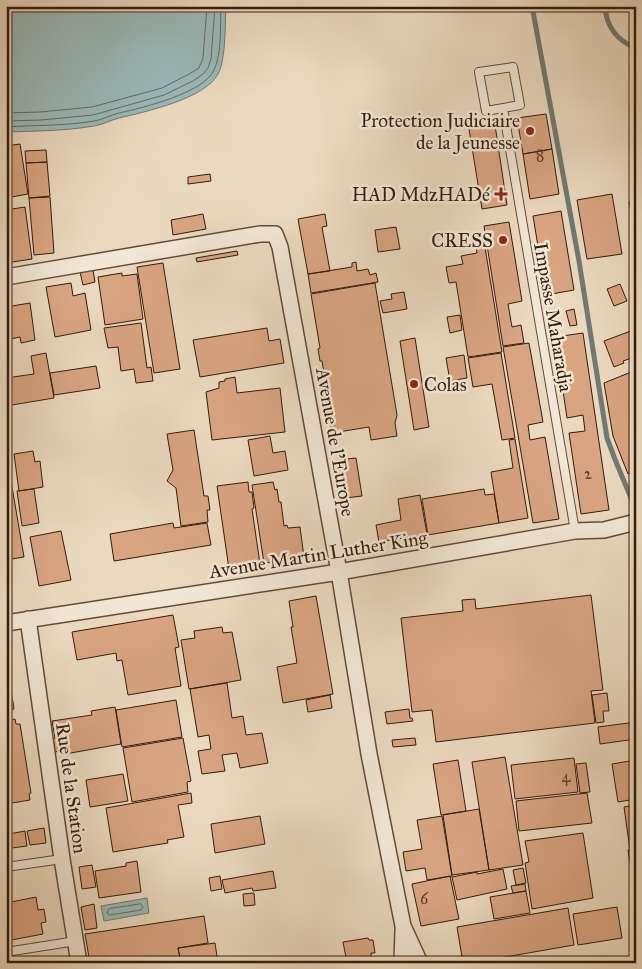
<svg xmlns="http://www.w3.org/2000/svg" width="642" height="969" viewBox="0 0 642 969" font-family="'IM FELL Great Primer',serif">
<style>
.water{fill:#9ab9b9;stroke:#717a74}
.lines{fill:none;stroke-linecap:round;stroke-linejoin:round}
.shore{stroke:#676a63;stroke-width:1}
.stream{stroke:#717a74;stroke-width:5}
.building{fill:#d9a482;stroke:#341c0d}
.service-casing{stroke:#624b3a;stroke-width:10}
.minor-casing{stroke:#624b3a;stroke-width:18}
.service{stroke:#f2e6d5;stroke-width:8}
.minor{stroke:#f2e6d5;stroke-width:15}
.poi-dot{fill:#8f2418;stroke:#f2e6d5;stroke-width:2}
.labels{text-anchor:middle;stroke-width:5;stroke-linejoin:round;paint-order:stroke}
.number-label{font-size:16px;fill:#5d3e2a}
.poi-label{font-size:19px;fill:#341c0d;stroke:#f2e6d5;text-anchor:end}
.street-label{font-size:19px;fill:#341c0d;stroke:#f2e6d5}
</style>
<rect width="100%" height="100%" fill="#ebd9bf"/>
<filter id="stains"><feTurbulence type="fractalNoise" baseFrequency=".004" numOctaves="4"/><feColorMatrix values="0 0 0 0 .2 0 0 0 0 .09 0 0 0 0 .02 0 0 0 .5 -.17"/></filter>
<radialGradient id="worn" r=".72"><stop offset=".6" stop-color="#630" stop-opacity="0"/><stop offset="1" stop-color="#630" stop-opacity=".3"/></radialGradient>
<path class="water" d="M 6,6 L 226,6 C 225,23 226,60 218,74 C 205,99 144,112 119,118 C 111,120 102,125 94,126 C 65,131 35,131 6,132 Z
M 147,898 L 149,913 L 104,921 L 101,906 Z"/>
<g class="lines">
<path class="shore" d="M 6,113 L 40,112 L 92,107 L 162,88 L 189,74 L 199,68 L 203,58 L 207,6
M 6,121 L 41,120 L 93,115 L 164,95 L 193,81 L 203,74 L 208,68 L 211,59 L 215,6
M 6,127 C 35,125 65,126 94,121 C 102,120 110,115 119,113 C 142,108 204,93 214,70 C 222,54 220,25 221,6
M 141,904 L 143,907 L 141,910 L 110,915 L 107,913 L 109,909 Z"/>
<path class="stream" d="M 532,6 L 579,261 L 607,438 L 616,462 L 636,510
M 605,6 C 606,26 617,41 636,48"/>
</g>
<path class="building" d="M 546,114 L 552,149 L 523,154 L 517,118 Z
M 495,125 L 507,205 L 482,209 L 469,129 Z
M 20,144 L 28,194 L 6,198 L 6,146 Z
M 552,149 L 559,194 L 530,199 L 523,154 Z
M 46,150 L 47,162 L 26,163 L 25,151 Z
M 47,162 L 50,196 L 29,198 L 26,163 Z
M 636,172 L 636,196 L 631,173 Z
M 210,174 L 211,181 L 188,184 L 188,177 Z
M 612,194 L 622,254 L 587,259 L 577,200 Z
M 50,197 L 54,253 L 34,255 L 29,198 Z
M 636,200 L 636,224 L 633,225 L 629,202 Z
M 25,207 L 32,259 L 6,263 L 6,210 Z
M 561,211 L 574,290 L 546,295 L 533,216 Z
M 203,214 L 206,229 L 173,235 L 171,220 Z
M 325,214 L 327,226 L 322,227 L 330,271 L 308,274 L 298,219 Z
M 509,222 L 522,301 L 508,304 L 512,327 L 521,325 L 524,343 L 503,346 L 484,226 Z
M 396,227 L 400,249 L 378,252 L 375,230 Z
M 483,235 L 502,352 L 468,357 L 456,282 L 449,283 L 446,267 L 463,264 L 461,256 L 477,253 L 474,236 Z
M 237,251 L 238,255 L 197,262 L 196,258 Z
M 356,262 L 357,271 L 368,269 L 370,275 L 376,273 L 378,282 L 311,293 L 308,274 L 352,267 L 352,263 Z
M 163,263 L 180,369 L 154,373 L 137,267 Z
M 93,270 L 95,282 L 83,285 L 80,272 Z
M 122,273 L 122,276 L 137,274 L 143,319 L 105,325 L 98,277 Z
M 71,283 L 73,296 L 85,293 L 91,330 L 55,337 L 46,287 Z
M 375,283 L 397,415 L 395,423 L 397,436 L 371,440 L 369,427 L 332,433 L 329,414 L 331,414 L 322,361 L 320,361 L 318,349 L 320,348 L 311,294 Z
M 620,284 L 627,301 L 614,306 L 607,289 Z
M 404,292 L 407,309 L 383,313 L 380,301 L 392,299 L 391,294 Z
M 30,303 L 35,340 L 21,343 L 20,337 L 6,340 L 6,307 Z
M 574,309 L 577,325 L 570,326 L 566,311 Z
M 460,315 L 462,330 L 450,333 L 447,317 Z
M 141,323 L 147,368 L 151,367 L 153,381 L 136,383 L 134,369 L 121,371 L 118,347 L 108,348 L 104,328 Z
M 267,328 L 269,341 L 280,339 L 284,363 L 200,377 L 193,340 Z
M 636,329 L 636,361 L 634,361 L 632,358 L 623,361 L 624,363 L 614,367 L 604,341 Z
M 583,333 L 609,510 L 581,514 L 569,433 L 585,431 L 583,415 L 567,418 L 555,337 Z
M 415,338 L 429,427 L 414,430 L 400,341 Z
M 529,343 L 543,422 L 528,425 L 530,440 L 545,437 L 559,519 L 533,523 L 503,347 Z
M 46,353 L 54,398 L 6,406 L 6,381 L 13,377 L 34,374 L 31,356 Z
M 501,353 L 515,438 L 502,440 L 492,384 L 473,387 L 468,358 Z
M 464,355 L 467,378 L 450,381 L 446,358 Z
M 96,366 L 100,388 L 54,395 L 50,373 Z
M 636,370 L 636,461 L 633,462 L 636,471 L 628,474 L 613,436 L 604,383 Z
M 235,377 L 237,393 L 280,388 L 285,432 L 212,440 L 206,392 L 219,388 L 219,382 L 225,381 L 225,379 Z
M 194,430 L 204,496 L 208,496 L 210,510 L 207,510 L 208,522 L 181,526 L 176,488 L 167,481 L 173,470 L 167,434 Z
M 270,436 L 273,453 L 285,451 L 288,470 L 254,476 L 248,440 Z
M 515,439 L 528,518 L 499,523 L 491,472 L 513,468 L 509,440 Z
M 33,451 L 35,462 L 40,461 L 43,487 L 19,491 L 14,454 Z
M 6,454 L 11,480 L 6,481 Z
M 356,458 L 362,496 L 345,498 L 338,460 Z
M 11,481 L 24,557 L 6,560 L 6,482 Z
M 248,482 L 249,492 L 252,492 L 254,508 L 252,509 L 260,564 L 254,565 L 255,570 L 243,571 L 243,567 L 229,569 L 217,486 Z
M 273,482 L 275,490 L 277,489 L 279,502 L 281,502 L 284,526 L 287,525 L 288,528 L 300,527 L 304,557 L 285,560 L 285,565 L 274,567 L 273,562 L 264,563 L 252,485 Z
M 34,489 L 39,523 L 22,526 L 17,491 Z
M 484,489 L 485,495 L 494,494 L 499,523 L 428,535 L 422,499 Z
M 420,495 L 427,534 L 379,542 L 376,525 L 401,520 L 398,499 Z
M 173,523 L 174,528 L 207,523 L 211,545 L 114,561 L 110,534 Z
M 61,531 L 71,580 L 39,586 L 30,537 Z
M 591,595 L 603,690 L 591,691 L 595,723 L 436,742 L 432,710 L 412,712 L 401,618 L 463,611 L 462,600 L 475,599 L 476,609 Z
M 316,596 L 333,694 L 283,703 L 277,667 L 297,663 L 291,627 L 293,627 L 289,601 Z
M 173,615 L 179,647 L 175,648 L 181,686 L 128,695 L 122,660 L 117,661 L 116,653 L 77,660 L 72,632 Z
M 222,627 L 223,633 L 232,632 L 241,680 L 189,689 L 181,640 L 195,638 L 194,631 Z
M 6,659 L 14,709 L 6,711 Z
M 227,683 L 232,718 L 243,716 L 246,735 L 262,733 L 268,763 L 240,768 L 237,753 L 222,755 L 225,771 L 202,774 L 198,751 L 211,749 L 209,735 L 198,737 L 190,689 Z
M 607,693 L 609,711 L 603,711 L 604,722 L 596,723 L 592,695 Z
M 330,695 L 332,708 L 308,712 L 306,700 Z
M 176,700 L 182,737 L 122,747 L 116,710 Z
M 115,707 L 121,744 L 65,754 L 64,751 L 55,752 L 52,739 L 55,738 L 52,721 L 92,715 L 91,711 Z
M 409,709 L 410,718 L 412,718 L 413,721 L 387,724 L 385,712 Z
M 15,719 L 16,724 L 20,724 L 31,793 L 29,794 L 30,800 L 6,804 L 6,721 Z
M 636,722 L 636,739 L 600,744 L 598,727 Z
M 183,738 L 191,781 L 187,782 L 188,792 L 132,802 L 123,748 Z
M 415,738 L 416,745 L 393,747 L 392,740 Z
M 505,757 L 523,865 L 489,870 L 472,762 Z
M 574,758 L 578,792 L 515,799 L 511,765 Z
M 458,760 L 466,811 L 441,815 L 433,764 Z
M 636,760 L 636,799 L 618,802 L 612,764 Z
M 586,763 L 590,792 L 580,793 L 576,764 Z
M 123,774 L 128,801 L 90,807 L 86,780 Z
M 191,793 L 192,803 L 178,805 L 184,837 L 167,840 L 168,843 L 113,852 L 106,808 Z
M 587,793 L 592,823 L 519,831 L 516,801 Z
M 636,805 L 636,863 L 630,863 L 628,850 L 630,850 L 624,807 Z
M 479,809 L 489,870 L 452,875 L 443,815 Z
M 260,816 L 265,844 L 215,853 L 211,824 Z
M 442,816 L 452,876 L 427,880 L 425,868 L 406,871 L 403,852 L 422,849 L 417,820 Z
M 44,828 L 46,843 L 30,845 L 27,831 Z
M 25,831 L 27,846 L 12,848 L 9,834 Z
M 583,833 L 593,898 L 532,909 L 525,863 L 529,862 L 525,841 Z
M 137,861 L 141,892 L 99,898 L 95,871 L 126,866 L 126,863 Z
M 92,865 L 96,887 L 82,889 L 79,867 Z
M 523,868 L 526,883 L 516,885 L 513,870 Z
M 503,869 L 507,889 L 457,900 L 452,877 L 477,872 L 477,874 Z
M 273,871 L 276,888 L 253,891 L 252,888 L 225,893 L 222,880 Z
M 220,876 L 222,889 L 211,891 L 209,878 Z
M 450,876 L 459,919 L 421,926 L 412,884 Z
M 525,884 L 526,891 L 513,893 L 511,886 Z
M 526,891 L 530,913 L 494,919 L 490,897 Z
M 254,893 L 255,905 L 244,906 L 243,894 Z
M 36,897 L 38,910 L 44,909 L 46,922 L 41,923 L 43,934 L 6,941 L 6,903 Z
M 94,904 L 97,928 L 85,930 L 81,907 Z
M 617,907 L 622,938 L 578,945 L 573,914 Z
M 568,908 L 574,945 L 471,963 L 463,963 L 457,927 Z
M 204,916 L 208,943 L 178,948 L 181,963 L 90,963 L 85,934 Z
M 368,938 L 369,940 L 373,940 L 375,953 L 371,953 L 372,963 L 347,963 L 343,942 Z
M 215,943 L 218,963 L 181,963 L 178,948 Z"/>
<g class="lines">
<g class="service-casing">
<path id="service" d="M 513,67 L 520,105 L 486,111 L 479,72 Z
M 503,108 L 575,531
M 6,867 L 62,859
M 6,952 L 76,941"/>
</g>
<g class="minor-casing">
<path id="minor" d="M 6,277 L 260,234 L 275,234 L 280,247 L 339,572 L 369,754 L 403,926 L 420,963
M 28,619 L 62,859 L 79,963
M 6,623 L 339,572 L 575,531 L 604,530 L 636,522
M 402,963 L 403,930"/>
</g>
<use href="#service" class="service"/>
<use href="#minor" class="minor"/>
</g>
<g class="poi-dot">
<circle cx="530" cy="131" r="5"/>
<path d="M498.5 186.5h5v5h5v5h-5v5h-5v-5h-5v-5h5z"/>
<circle cx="503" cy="240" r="5"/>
<circle cx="414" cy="384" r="5"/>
</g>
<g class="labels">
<g class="number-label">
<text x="540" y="161">8</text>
<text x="588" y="479">2</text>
<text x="566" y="782">4</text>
<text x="424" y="904">6</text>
</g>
<g class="poi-label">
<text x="520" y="127">Protection Judiciaire<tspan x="520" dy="22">de la Jeunesse</tspan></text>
<text x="490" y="201">HAD MdzHADé</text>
<text x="493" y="247">CRESS</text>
<text x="424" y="391" text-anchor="start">Colas</text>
</g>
<g class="street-label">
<text transform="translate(554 317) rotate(80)" y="7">Impasse Maharadja</text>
<text transform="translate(336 442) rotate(80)" y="7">Avenue de l’Europe</text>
<text transform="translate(318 554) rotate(-9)" y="7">Avenue Martin Luther King</text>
<text transform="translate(72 788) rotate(82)" y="7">Rue de la Station</text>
</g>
</g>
<rect width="642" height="969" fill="none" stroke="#ebd9bf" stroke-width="25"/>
<rect x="8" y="8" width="627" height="954" fill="none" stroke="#341c0d" stroke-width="2.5"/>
<rect x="12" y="12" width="617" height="944" fill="none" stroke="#341c0d"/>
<rect width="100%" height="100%" filter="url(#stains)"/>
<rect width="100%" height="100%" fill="url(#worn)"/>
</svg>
